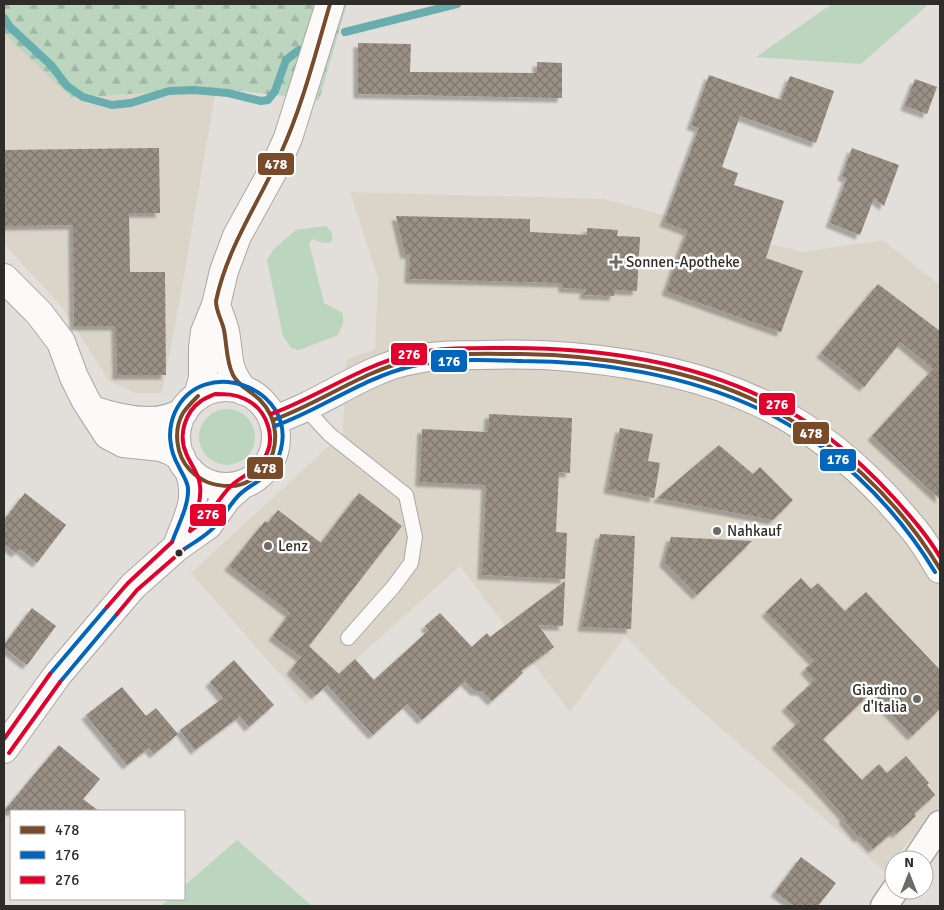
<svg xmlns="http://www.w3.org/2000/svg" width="944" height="910" viewBox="0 0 944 910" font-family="Signika,sans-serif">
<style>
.built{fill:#dad4c9}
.green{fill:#bbd5be}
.forest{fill:url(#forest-firs)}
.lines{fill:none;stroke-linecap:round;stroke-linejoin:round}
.stream{stroke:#68aeaf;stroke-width:8}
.building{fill:url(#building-cross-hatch);filter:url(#shadow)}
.lane-casing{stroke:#aaa8a4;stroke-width:16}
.street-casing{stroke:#aaa8a4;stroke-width:29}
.secondary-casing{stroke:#aaa8a4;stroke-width:30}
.lane{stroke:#fbfaf9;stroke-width:14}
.street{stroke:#fbfaf9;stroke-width:26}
.secondary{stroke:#fbfaf9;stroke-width:28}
.bus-1-casing{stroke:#fff;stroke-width:8}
.bus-2-casing{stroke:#fff;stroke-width:8}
.bus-3-casing{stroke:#fff;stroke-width:8}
.bus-1{stroke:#7a4b2a;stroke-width:4}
.bus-2{stroke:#0065bd;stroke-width:4}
.bus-3{stroke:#e4002b;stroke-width:4}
.poi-dot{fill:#6e6b67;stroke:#fff;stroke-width:2}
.bus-dot{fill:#2f2d29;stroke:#fff;stroke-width:2}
.labels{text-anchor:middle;stroke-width:5;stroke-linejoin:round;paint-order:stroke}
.poi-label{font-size:15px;fill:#2f2d29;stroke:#fff;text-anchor:start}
.line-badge{stroke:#fff;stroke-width:2}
.badge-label{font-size:14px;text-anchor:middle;font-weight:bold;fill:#fff}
</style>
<defs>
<pattern id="forest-firs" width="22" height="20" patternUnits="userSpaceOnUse" patternTransform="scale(1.25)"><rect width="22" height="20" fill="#bbd5be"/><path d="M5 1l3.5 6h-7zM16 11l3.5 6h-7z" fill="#a1b7a3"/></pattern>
<pattern id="building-cross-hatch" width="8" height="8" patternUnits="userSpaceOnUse" patternTransform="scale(1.25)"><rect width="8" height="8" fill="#9b9085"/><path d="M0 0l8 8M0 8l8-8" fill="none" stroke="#7f766d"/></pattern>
<filter id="shadow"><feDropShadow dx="-4.5" dy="4.5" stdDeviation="1" flood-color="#0004"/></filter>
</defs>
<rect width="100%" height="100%" fill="#e2dfda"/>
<path class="built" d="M 4,33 L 71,98 L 216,88 L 181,293 L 162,393 L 136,393 L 109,381 L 62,307 L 4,244 Z
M 350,192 L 604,199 L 801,252 L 883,240 L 940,285 L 940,805 L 884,871 L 674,687 L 625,636 L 570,712 L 460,566 L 306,704 L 191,573 L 343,433 L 346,360 L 375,349 L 378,278 Z"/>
<path class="green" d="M 832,4 L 929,4 L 861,64 L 756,57 Z
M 325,226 C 331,230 333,233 332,241 C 326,245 319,242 313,239 L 309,243 L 324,303 L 343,313 L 343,323 L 338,335 L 299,350 L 291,348 L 283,336 L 267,260 L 274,249 L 296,230 Z
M199 437a28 28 0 1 1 56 0a28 28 0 1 1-56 0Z
M 237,840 L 312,906 L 161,906 L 169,899 L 184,899 L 184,886 Z"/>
<path class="forest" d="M 4,4 L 347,4 L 319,100 L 216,88 L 71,98 L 4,33 Z"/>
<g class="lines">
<path class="stream" d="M 4,18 L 10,27 L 51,65 L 67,86 L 83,97 L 112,105 L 131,103 L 169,91 L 194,90 L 228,93 L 261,101 L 268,100 L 275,91 L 286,60 L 299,50
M 345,32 L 457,4"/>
</g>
<path class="building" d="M 358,43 L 411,44 L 410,72 L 537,73 L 537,62 L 562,63 L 562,98 L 358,94 Z
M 709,75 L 781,100 L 790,76 L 834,91 L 816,143 L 740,116 L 722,167 L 738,173 L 734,185 L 784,201 L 766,258 L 803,271 L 781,332 L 666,291 L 688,231 L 664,222 L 699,128 L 691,125 Z
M 915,79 L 937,87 L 927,114 L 905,106 Z
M 159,148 L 160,213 L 129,213 L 130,272 L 165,272 L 166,375 L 117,375 L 116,326 L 74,326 L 73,225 L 4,226 L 4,150 Z
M 852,148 L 899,165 L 884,206 L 874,198 L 860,235 L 830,223 L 847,178 L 842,176 Z
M 396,216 L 530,219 L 530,232 L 587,235 L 587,228 L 618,230 L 617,236 L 640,237 L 637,291 L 615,290 L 614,296 L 584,295 L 585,289 L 563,288 L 563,283 L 409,279 L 410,254 L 405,254 Z
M 878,284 L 940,331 L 940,499 L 872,436 L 933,369 L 901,342 L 864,387 L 821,353 Z
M 489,414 L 572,418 L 570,473 L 559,472 L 556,532 L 567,533 L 565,579 L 482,575 L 486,485 L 420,482 L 422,429 L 488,432 Z
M 620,428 L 653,434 L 648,461 L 660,463 L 654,498 L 608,489 Z
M 719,445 L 753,474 L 760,467 L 793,500 L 773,520 L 657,498 Z
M 25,493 L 66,525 L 37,563 L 20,549 L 16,553 L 4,544 L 4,520 Z
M 359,493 L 402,526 L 309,646 L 339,674 L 355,659 L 374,680 L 429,630 L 425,626 L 440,613 L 472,647 L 487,633 L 490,637 L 565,581 L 563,626 L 538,625 L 554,647 L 521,671 L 523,673 L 492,701 L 482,691 L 475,691 L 465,681 L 422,720 L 407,704 L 373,735 L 327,685 L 316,695 L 291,670 L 309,647 L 301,657 L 273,636 L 290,613 L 229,566 L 265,521 L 268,523 L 278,510 L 321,543 Z
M 600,534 L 635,536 L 631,629 L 582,627 Z
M 671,537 L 752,541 L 697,595 L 664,562 Z
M 801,578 L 811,589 L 818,583 L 845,611 L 866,592 L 940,670 L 940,709 L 912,736 L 871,693 L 823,739 L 862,780 L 879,764 L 887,773 L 906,756 L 929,783 L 927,785 L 935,795 L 914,814 L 916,816 L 896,834 L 894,831 L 873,849 L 861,836 L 859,838 L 843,819 L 845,817 L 816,785 L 776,744 L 800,721 L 786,707 L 815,680 L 805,669 L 814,661 L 766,612 Z
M 32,608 L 56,626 L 27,665 L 4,647 L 4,645 Z
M 234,660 L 274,705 L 249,727 L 240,716 L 195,750 L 180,730 L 223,698 L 210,682 Z
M 122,687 L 146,716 L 156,708 L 178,734 L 154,754 L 149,748 L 127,765 L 86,715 Z
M 59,745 L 100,779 L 83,799 L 99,811 L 4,811 Z
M 801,857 L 836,883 L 818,906 L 794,906 L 775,892 Z"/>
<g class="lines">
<g class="lane-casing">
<path id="lane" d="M 305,408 L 329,434 L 406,495 L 415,537 L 411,563 L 394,586 L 348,638"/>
</g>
<g class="street-casing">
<path id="street" d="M 916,860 L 940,824
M 884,906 L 895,890"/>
</g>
<g class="secondary-casing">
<path id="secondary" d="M 4,278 L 39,313 L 61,342 L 74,377 L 86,401 L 108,435 L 123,443 L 161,447 L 171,451 L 181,457
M 216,305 C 219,314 223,323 225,332 C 230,358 225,368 244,391
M176 437a50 50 0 1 1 100 0a50 50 0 1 1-100 0Z
M 198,396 L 203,378 L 203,348 L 205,332 L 216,305 L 224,271 L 237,236 L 275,167 L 288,138 L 330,4
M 92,410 C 119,419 159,429 184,411
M 273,420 C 320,406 365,368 412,360 C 434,355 458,355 480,355 C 511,354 541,354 571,357 C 717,370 816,410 910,525 C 922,538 931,554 940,569
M 177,547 C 187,517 200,502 189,470
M 4,749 L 58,674 L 133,586 L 177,547 L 208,525 L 227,498 L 243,484"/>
</g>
<use href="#lane" class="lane"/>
<use href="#street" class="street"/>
<use href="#secondary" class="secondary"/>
<g class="bus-1-casing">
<path id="bus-1" d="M 198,396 C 193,401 187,407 183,413 C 173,430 176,456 190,470 C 202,482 213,486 231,486 C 243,486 259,477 266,467 C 280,446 278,418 260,400 C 251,391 239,387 233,375 C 226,361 227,345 224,330 C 222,320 216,312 216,301 C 227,248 258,204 280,155 C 302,107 315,55 330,4
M 273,420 C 321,403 362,371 412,360 C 447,352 486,354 522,354 C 597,355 694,369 762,404 C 835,441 898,499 940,569"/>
</g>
<g class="bus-2-casing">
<path id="bus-2" d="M 275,426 C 322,409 364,377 413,366 C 448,358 486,360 522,361 C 601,361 685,375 757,408 C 830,442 894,504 935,572
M 172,542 C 178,525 189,506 188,488 C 187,480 182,474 179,467 C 169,450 167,430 175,412 C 202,354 296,387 281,449 C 279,455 278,461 274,467 C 265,480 250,484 239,495 C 230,504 224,516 216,525 C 207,536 194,542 183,550
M 50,674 L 107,607
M 60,682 L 117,614"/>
</g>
<g class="bus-3-casing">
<path id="bus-3" d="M 215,394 C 226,394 235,394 245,399 C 267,409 278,439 263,460 C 255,473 238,477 228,489 C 215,504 207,520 190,531 C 195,517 202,501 200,485 C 199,473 190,464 186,453 C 178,435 185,412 201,401 C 205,398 211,396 215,394 Z
M 271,414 C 318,397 360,366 410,354 C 443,347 478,348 511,348 C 596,348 686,361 762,397 C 813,421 857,457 894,498 C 911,517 927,535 940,557
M 107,607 L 128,583 L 172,542
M 117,614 L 137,590 L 183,550
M 4,739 L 50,674
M 9,753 L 60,682"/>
</g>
<use href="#bus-1" class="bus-1"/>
<use href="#bus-2" class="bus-2"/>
<use href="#bus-3" class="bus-3"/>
</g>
<g class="poi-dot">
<path d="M613.5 254.5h5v5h5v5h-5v5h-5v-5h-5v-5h5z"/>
<circle cx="717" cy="531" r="5"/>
<circle cx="268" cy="546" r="5"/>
<circle cx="917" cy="699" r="5"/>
</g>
<circle class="bus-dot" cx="179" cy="553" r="4.5"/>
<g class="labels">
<g class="poi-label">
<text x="626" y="267">Sonnen-Apotheke</text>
<text x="727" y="536">Nahkauf</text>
<text x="278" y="551">Lenz</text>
<text x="907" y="695" text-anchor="end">Giardino<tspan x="907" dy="17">d'Italia</tspan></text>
</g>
</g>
<g class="line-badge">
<rect x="257" y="152" width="38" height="24" rx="5" fill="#7a4b2a"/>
<rect x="390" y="342" width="38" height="24" rx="5" fill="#e4002b"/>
<rect x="430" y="349" width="38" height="24" rx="5" fill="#0065bd"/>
<rect x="758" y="392" width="38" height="24" rx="5" fill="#e4002b"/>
<rect x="792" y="421" width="38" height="24" rx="5" fill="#7a4b2a"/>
<rect x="819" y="448" width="38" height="24" rx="5" fill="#0065bd"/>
<rect x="246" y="456" width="38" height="24" rx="5" fill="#7a4b2a"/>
<rect x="189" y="503" width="38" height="24" rx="5" fill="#e4002b"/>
</g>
<g class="badge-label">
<text x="276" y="169">478</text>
<text x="409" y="359">276</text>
<text x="449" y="366">176</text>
<text x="777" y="409">276</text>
<text x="811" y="438">478</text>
<text x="838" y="464">176</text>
<text x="265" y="473">478</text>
<text x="208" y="519">276</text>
</g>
<rect width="944" height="910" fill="none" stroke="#2f2d29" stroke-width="10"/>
<rect x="10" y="810" width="175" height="90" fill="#ffffff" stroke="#acaba9"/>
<rect x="20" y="826" width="25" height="8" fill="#7a4b2a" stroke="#acaba9"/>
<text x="55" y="835" font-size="15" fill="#2f2d29">478</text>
<rect x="20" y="851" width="25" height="8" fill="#0065bd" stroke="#acaba9"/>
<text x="55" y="860" font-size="15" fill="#2f2d29">176</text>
<rect x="20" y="876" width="25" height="8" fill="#e4002b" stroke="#acaba9"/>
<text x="55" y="885" font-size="15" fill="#2f2d29">276</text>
<g transform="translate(909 875)"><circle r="24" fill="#ffffff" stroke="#acaba9"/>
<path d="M0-4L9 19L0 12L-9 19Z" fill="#6e6b67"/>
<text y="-8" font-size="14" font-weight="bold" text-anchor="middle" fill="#2f2d29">N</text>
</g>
</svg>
